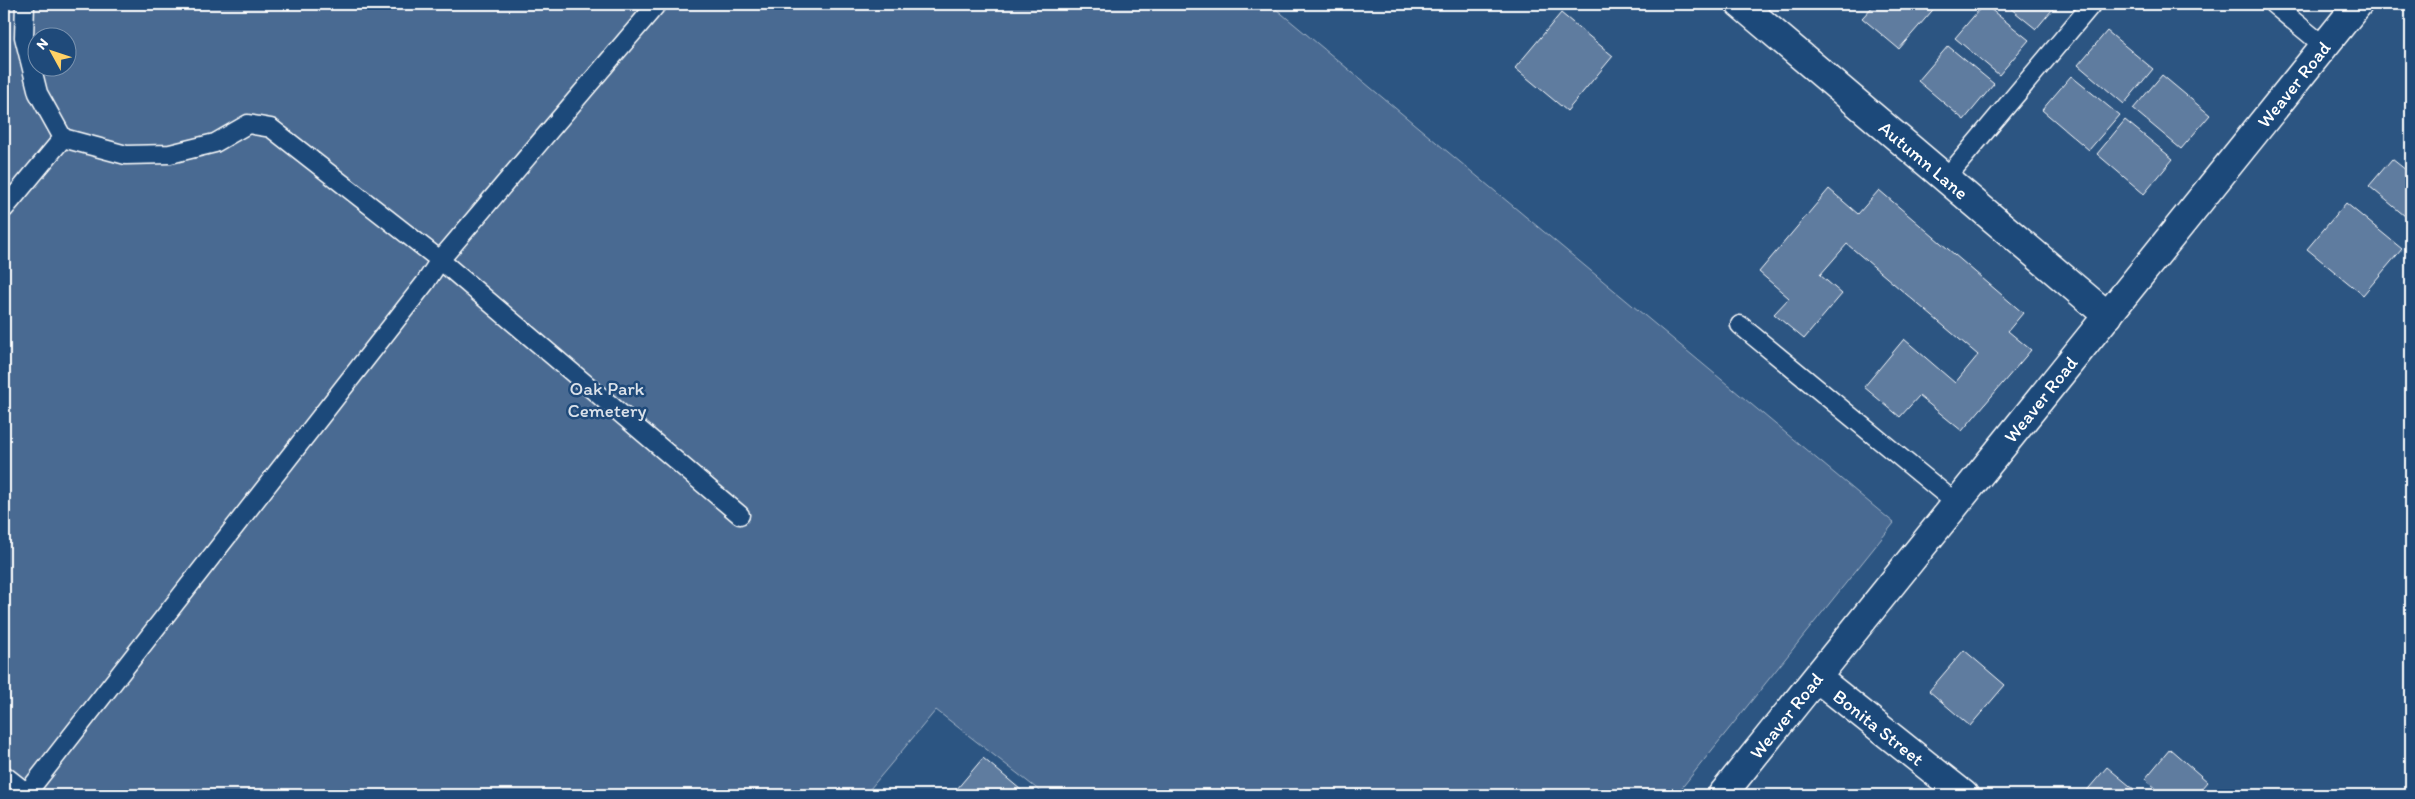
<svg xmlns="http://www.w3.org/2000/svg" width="2415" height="799" viewBox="0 0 2415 799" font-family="Itim,sans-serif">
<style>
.green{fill:#486b92;stroke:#a4b5c8;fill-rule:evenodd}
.building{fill:#5e7c9f;stroke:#fff}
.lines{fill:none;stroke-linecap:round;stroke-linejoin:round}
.lane-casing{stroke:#fff;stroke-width:21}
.street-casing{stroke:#fff;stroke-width:31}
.secondary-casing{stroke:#fff;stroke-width:31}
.lane{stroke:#1f4a7a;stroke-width:18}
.street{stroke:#1f4a7a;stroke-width:28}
.secondary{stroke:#1f4a7a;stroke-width:28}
.labels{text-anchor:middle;stroke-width:5;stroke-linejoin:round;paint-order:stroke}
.street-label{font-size:19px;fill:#fff;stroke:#1f4a7a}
.park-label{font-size:19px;fill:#dae1e9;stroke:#1f4a7a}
</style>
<rect width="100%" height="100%" fill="#2c5582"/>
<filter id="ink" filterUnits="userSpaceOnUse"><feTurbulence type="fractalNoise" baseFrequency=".02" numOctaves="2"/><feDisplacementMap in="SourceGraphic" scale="10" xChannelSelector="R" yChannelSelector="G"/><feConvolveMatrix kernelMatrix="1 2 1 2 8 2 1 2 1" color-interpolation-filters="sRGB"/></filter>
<g filter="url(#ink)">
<path class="green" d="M 4,4 L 1270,4 L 1894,523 L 1676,795 L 1045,795 L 936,710 L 865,795 L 4,795 ZM 38,38 L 68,38 L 68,68 L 38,68 Z"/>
<path class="building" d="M 1875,4 L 1938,4 L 1899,49 L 1862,18 Z
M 1984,4 L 2029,40 L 1999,75 L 1955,38 Z
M 2005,4 L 2057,4 L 2036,29 Z
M 1561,13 L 1613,56 L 1567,111 L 1515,68 Z
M 2107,31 L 2153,69 L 2124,104 L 2078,65 Z
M 1948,46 L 1994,84 L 1964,120 L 1918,81 Z
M 2162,75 L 2210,115 L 2181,149 L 2133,109 Z
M 2071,76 L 2119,115 L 2089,150 L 2042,110 Z
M 2125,120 L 2173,159 L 2144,194 L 2097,154 Z
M 2392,159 L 2411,174 L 2411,221 L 2369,186 Z
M 1829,189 L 1858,214 L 1879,190 L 2023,313 L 2008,331 L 2031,350 L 1962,431 L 1919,396 L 1900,417 L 1864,387 L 1904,339 L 1955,383 L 1978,355 L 1847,244 L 1820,275 L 1842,294 L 1804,339 L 1774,314 L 1789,298 L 1759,272 Z
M 2346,203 L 2402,249 L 2363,295 L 2307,249 Z
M 1964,650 L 2005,685 L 1970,726 L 1929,691 Z
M 2170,749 L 2208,782 L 2197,795 L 2164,795 L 2145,779 Z
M 983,758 L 1027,795 L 961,795 L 956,790 Z
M 2107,767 L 2141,795 L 2083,795 Z"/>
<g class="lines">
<g class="lane-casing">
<path id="lane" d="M 25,4 L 24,37 L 38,93 L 63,138 L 126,155 L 170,154 L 215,143 L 248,124 L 271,128 L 440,260 L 740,515
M 2273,4 L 2324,46
M 1947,177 L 2092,4
M 4,209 L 63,138
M 1740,325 L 1957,504
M 4,775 L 27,793 L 425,283 L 440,260 L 657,4"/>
</g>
<g class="street-casing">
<g id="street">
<path id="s1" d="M 1740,4 L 2108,316"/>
<path id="s2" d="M 1817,678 L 1964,795"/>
</g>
</g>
<g class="secondary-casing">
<g id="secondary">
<path id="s3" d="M 1722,795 L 2358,4"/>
</g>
</g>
<use href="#lane" class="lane"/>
<use href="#street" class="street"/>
<use href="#secondary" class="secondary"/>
</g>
</g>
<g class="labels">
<g class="street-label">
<text dy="7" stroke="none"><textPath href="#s3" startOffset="912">Weaver Road</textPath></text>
<text dy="7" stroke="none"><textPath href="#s1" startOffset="241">Autumn Lane</textPath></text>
<text dy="7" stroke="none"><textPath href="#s3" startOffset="508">Weaver Road</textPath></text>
<text dy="7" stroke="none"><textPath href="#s3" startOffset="102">Weaver Road</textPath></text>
<text dy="7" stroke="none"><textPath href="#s2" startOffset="79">Bonita Street</textPath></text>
</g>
<g class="park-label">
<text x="607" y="395">Oak Park<tspan x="607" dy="22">Cemetery</tspan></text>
</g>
</g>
<rect width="2415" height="799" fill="none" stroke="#1f4a7a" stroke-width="20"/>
<rect x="10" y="10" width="2395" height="779" fill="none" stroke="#fff" stroke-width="2" filter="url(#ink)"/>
<g transform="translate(52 52) rotate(310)"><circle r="24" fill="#1f4a7a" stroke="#7992af"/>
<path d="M0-4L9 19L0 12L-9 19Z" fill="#ffd166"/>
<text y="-8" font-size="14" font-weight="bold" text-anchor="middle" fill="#ffffff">N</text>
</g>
</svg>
